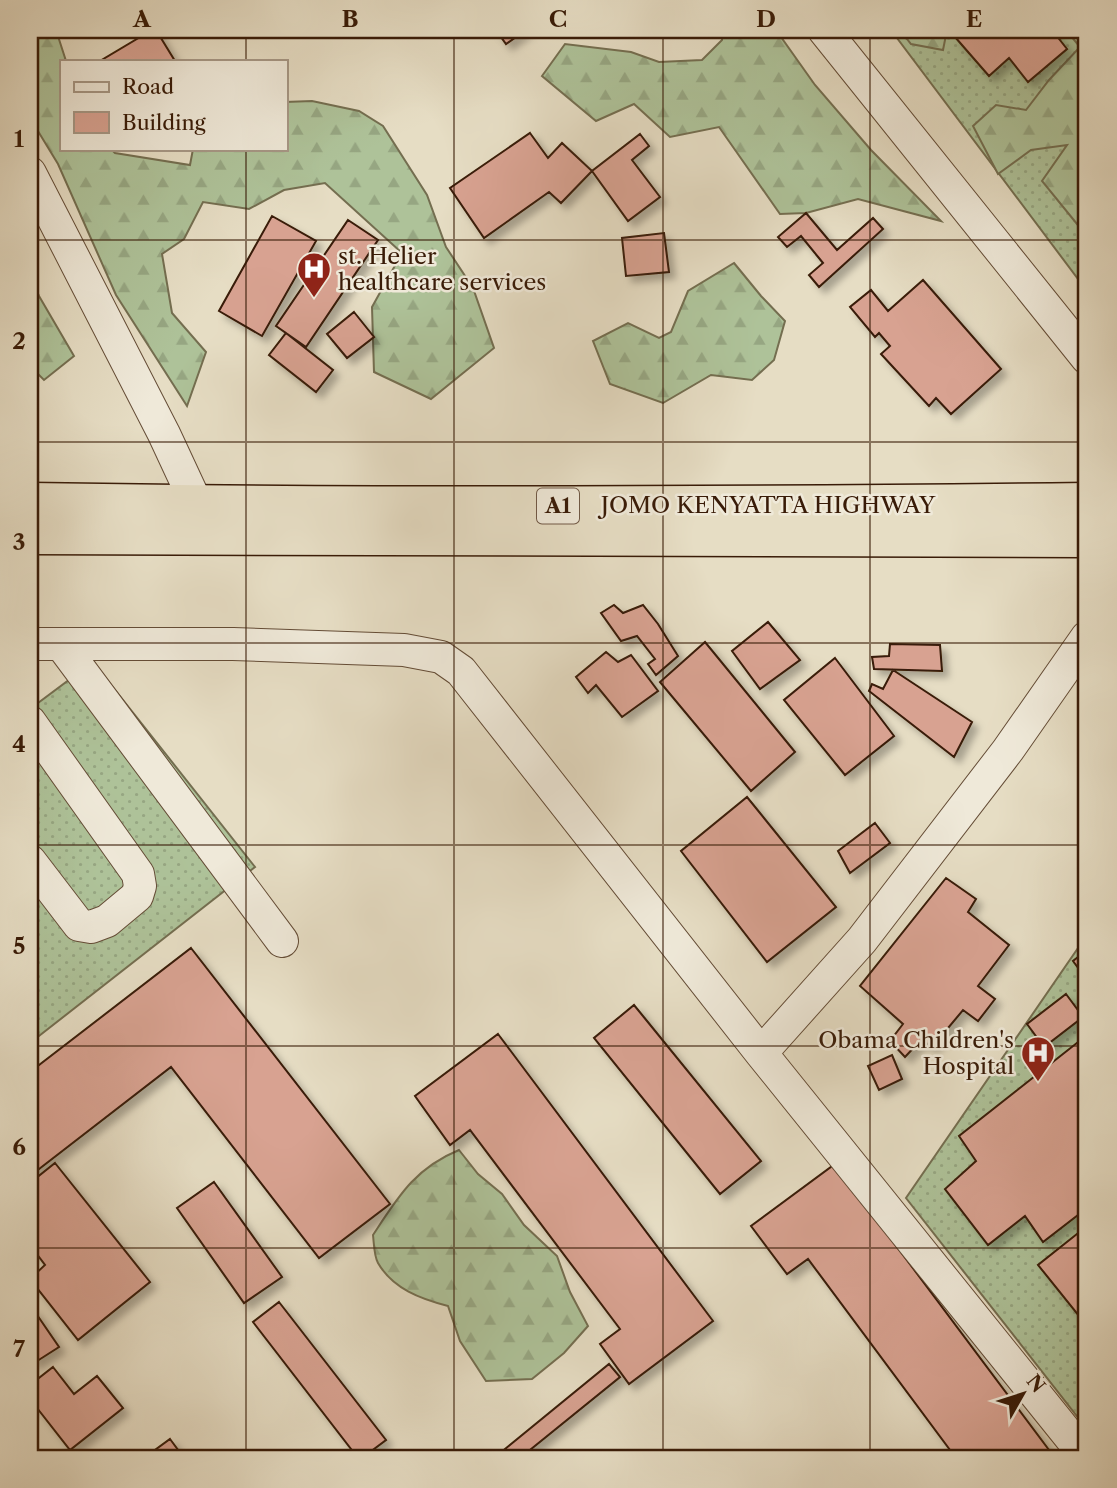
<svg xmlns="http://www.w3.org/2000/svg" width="1117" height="1488" viewBox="0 0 1117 1488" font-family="'Libre Caslon Text',serif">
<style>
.grass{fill:url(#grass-dots);stroke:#746e50;stroke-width:2}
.forest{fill:url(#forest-firs);stroke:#746e50;stroke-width:2}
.building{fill:#d8a291;stroke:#391b07;stroke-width:2;filter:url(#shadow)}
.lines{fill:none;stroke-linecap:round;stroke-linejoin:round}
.minor-casing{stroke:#644c36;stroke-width:34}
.highway-casing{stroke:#391b07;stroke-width:41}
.minor{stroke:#efe9d9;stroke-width:32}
.highway{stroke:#e6ddc4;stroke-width:38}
.grid{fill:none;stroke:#391b07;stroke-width:2;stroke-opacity:0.55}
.labels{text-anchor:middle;stroke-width:5;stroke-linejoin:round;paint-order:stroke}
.shield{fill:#efe9d9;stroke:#705946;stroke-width:2}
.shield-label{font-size:21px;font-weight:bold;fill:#391b07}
.poi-label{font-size:23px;fill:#391b07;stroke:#efe9d9;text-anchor:start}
.street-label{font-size:23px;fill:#391b07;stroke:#efe9d9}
.neatline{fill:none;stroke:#391b07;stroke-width:2.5}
.grid-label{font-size:23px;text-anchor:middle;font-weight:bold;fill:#391b07}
</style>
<defs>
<pattern id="grass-dots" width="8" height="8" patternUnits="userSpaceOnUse" patternTransform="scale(1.75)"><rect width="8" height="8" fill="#aec299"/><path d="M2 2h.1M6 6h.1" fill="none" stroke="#96a682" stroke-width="1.8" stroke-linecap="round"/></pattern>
<pattern id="forest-firs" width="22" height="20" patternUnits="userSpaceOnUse" patternTransform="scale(1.75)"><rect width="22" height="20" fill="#aec299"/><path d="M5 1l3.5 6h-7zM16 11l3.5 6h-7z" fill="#96a682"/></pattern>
<filter id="shadow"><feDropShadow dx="6" dy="6" stdDeviation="3.5" flood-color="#0004"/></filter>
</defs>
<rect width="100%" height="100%" fill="#e6ddc4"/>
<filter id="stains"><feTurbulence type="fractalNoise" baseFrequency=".00286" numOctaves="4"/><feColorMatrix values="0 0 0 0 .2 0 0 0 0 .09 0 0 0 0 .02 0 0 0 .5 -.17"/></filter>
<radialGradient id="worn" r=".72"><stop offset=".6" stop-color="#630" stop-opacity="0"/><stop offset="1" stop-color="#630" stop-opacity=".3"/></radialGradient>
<path class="grass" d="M 891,30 L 1087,30 L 1087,291 Z
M 93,662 L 255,867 L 30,1043 L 30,709 Z
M 1087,935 L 1087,1429 L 906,1198 Z"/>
<path class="forest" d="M 30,30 L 56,30 L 66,61 L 61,61 L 61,149 L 111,149 L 115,153 L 190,165 L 193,149 L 285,149 L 285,102 L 312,101 L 359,111 L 383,126 L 427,195 L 446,247 L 473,288 L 494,348 L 431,399 L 374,372 L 372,307 L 402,253 L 325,183 L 284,190 L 249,209 L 203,202 L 184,239 L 162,254 L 172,313 L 206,352 L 187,406 L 116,295 L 58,164 L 30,118 Z
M 723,30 L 776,30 L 815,85 L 871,150 L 941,221 L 858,199 L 806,213 L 780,214 L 719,127 L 670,137 L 634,104 L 596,121 L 542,76 L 565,44 L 631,52 L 659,62 L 702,60 L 722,40 Z
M 900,30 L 947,30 L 943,50 L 911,44 Z
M 1066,30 L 1087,30 L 1087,216 L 1077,224 L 1042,181 L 1067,145 L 1031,150 L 998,174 L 973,126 L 996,105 L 1026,110 L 1049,80 L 1080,47 Z
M 734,263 L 761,296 L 785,321 L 774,360 L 752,380 L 711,375 L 663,403 L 610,384 L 593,341 L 628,323 L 659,338 L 671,332 L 688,291 Z
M 30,276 L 39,296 L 74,356 L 44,380 L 30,366 Z
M 459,1150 L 478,1174 L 502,1194 L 524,1225 L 557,1256 L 570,1292 L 588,1326 L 564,1353 L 532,1379 L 486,1381 L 460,1341 L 448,1306 C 421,1299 393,1289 378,1263 C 374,1256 374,1244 373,1235 C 398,1197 415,1168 459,1150 Z"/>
<path class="building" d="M 152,30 L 156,30 L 175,61 L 100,61 Z
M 496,30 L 526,30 L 506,44 Z
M 963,30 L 1052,30 L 1067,49 L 1028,82 L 1009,58 L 989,76 L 955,37 Z
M 530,133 L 548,158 L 562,143 L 592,171 L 561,203 L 549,192 L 484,238 L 450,188 Z
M 640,134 L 649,146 L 632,160 L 660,197 L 628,221 L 592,171 Z
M 806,213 L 837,250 L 873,218 L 883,229 L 819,287 L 809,275 L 823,263 L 801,236 L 787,247 L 778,237 Z
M 272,216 L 316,241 L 262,336 L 219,311 Z
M 348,220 L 378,240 L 306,347 L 276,326 Z
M 664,233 L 669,272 L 626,276 L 622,238 Z
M 923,280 L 1001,369 L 951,414 L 936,398 L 929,406 L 881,354 L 890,346 L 879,333 L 875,337 L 850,307 L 871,290 L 888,311 Z
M 354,312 L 374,337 L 347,358 L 327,334 Z
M 286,333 L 333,370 L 316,392 L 269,355 Z
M 614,605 L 623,613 L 643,605 L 658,624 L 678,656 L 656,675 L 648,664 L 655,659 L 637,636 L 621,641 L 601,613 Z
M 768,622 L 800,660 L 760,689 L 732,651 Z
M 705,642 L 795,752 L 751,791 L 660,682 Z
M 890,644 L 940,645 L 942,671 L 874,669 L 872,657 L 889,656 Z
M 606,652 L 618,662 L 631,655 L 658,691 L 622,717 L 596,685 L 588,693 L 576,677 Z
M 835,658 L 894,736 L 845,775 L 784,700 Z
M 893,670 L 972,722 L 954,757 L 869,691 L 872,684 L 883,689 Z
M 747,797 L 836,907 L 767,962 L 681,851 Z
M 875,823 L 890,843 L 850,873 L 838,851 Z
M 946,878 L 976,899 L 968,912 L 1009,945 L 978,986 L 995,999 L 978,1021 L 963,1010 L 933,1046 L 920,1041 L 905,1057 L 890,1041 L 903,1024 L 860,986 Z
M 191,948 L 390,1204 L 319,1258 L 171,1067 L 30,1176 L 30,1072 Z
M 1087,950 L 1087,980 L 1073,961 Z
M 1066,994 L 1083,1017 L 1044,1047 L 1027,1024 Z
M 634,1005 L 761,1161 L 720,1194 L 594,1038 Z
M 498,1034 L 713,1321 L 629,1384 L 600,1344 L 620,1329 L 470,1130 L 450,1145 L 415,1096 Z
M 1087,1035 L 1087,1208 L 1043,1242 L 1025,1216 L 988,1245 L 945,1189 L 976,1161 L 959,1136 Z
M 892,1055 L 902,1079 L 879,1090 L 868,1066 Z
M 55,1163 L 150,1282 L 78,1340 L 30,1279 L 45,1265 L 30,1245 L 30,1183 Z
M 835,1164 L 1055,1458 L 956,1458 L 808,1259 L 787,1274 L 751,1226 Z
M 214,1182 L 282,1277 L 244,1303 L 177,1208 Z
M 1087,1226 L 1087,1311 L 1079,1316 L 1038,1265 Z
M 279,1302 L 386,1440 L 362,1458 L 358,1458 L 253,1322 Z
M 33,1309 L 59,1347 L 34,1363 L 30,1357 L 30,1311 Z
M 609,1364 L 620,1377 L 520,1458 L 494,1458 Z
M 53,1367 L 74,1394 L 97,1376 L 123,1408 L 70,1450 L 30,1399 L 30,1385 Z
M 170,1439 L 184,1458 L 144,1458 Z"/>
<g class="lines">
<g class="minor-casing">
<path id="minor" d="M 824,30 L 1087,358
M 30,173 L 164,434 L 197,505
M 30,644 L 233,644 L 404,650 L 441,657 L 461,671 L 761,1053 L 1087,1458
M 61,644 L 282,941
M 30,722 L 138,874 L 140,886 L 137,896 L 107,921 L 91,927 L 79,925 L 30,861
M 761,1053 L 862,940 L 1008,750 L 1087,637"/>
</g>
<g class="highway-casing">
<path id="highway" d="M 30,502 C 382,508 735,506 1087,502
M 30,535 L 1087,538"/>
</g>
<use href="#minor" class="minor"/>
<use href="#highway" class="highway"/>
</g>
<path class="grid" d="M 246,30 L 246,61M 454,30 L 454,1458M 663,30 L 663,1458M 870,30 L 870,1458M 246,149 L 246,1458M 30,240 L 1087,240M 30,442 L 1087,442M 30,643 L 1087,643M 30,845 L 1087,845M 30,1046 L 1087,1046M 30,1248 L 1087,1248"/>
<defs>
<g id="hospital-pin" transform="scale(1.75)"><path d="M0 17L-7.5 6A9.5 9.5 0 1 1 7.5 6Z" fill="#8f2418" stroke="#efe9d9"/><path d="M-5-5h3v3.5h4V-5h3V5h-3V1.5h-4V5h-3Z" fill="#fff"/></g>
</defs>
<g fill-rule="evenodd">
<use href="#hospital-pin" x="314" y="269"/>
<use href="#hospital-pin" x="1038" y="1053"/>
</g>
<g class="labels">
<rect class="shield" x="537" y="488.5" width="42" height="35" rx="5"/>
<g class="shield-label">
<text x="558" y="513">A1</text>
</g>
<g class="poi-label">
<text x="338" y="264">st. Helier<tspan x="338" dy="26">healthcare services</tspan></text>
<text x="1014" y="1048" text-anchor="end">Obama Children's<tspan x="1014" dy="26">Hospital</tspan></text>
</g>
<g class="street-label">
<text x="768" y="513">JOMO KENYATTA HIGHWAY</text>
</g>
</g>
<rect width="1117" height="1488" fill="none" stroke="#e6ddc4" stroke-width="77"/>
<rect x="60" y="60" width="228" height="91" fill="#efe9d9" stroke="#a69785" stroke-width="2"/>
<rect x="74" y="82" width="35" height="10" fill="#efe9d9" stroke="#a69785" stroke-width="2"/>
<text x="122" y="94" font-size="21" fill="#391b07">Road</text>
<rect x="74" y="112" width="35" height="21" fill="#d8a291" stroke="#a69785" stroke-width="2"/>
<text x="122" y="130" font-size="21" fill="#391b07">Building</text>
<g transform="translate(1023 1394) rotate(51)" stroke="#efe9d9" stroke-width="5" paint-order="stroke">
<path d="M0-5L12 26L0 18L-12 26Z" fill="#391b07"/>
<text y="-10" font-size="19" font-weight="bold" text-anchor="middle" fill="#391b07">N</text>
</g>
<rect x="38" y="38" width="1040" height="1412" class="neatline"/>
<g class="grid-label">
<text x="142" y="27">A</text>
<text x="350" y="27">B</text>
<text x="558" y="27">C</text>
<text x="766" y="27">D</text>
<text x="974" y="27">E</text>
<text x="19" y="147">1</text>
<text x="19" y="349">2</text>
<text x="19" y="550">3</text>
<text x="19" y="752">4</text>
<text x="19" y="954">5</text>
<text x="19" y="1155">6</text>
<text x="19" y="1357">7</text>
</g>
<rect width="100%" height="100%" filter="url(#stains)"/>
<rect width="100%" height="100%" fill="url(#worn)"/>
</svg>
